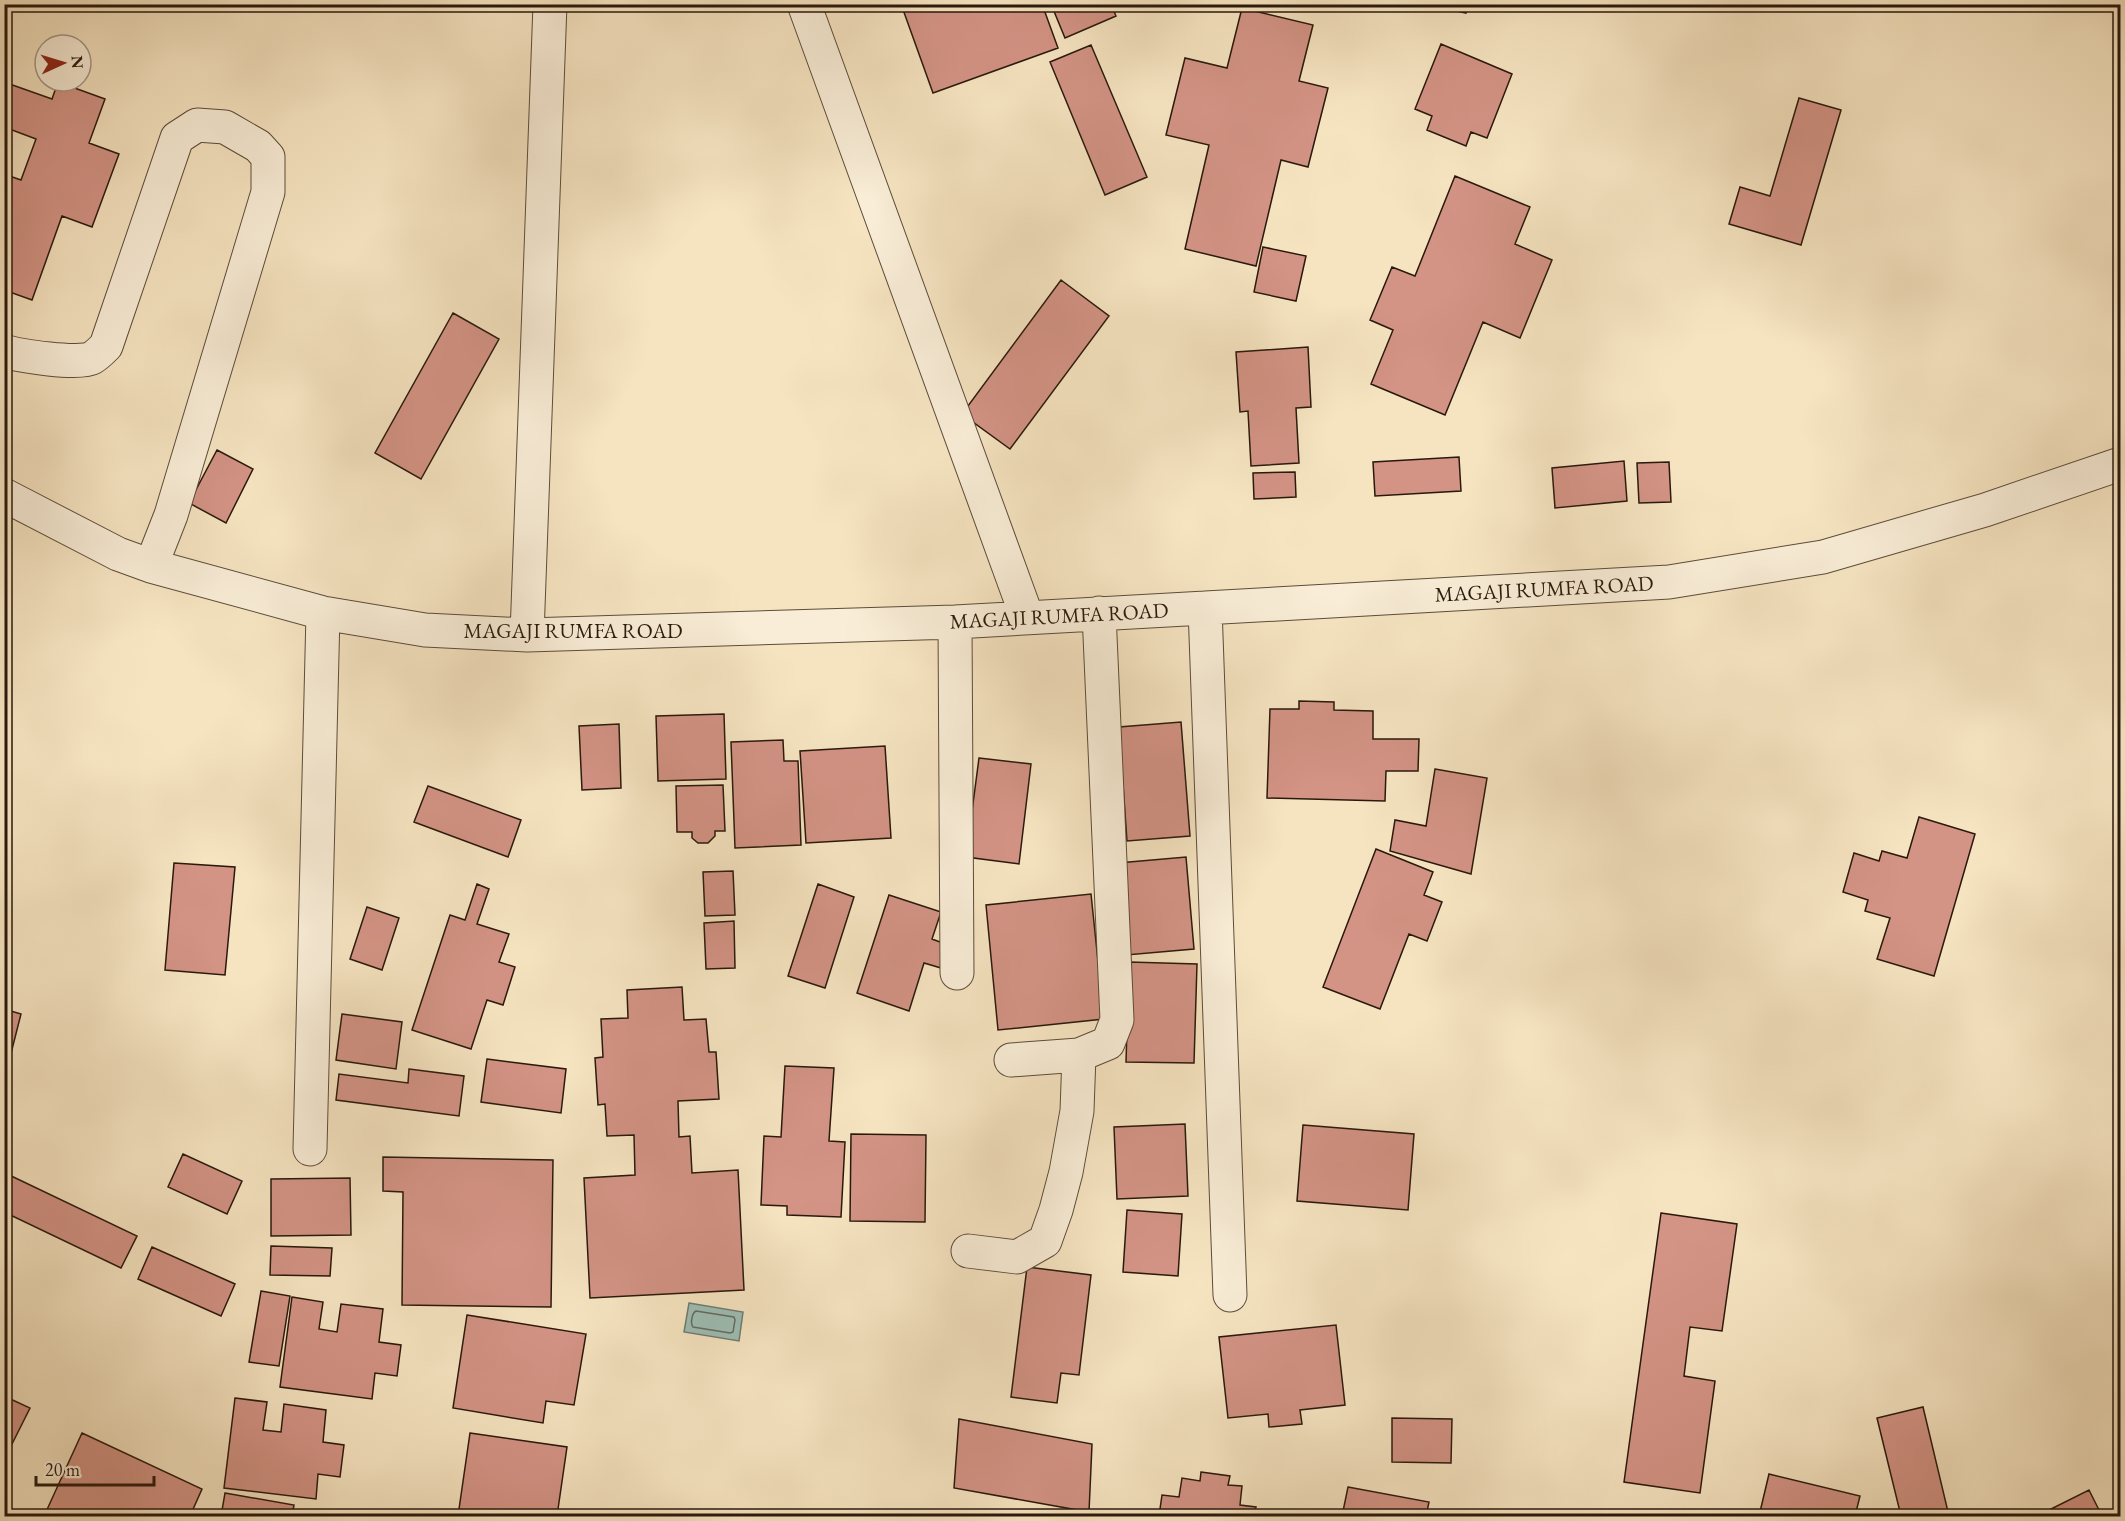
<svg xmlns="http://www.w3.org/2000/svg" width="2125" height="1521" viewBox="0 0 2125 1521" font-family="'EB Garamond',serif">
<style>
.water{fill:#9dbeb6;stroke:#6f7c72;stroke-width:1.5}
.lines{fill:none;stroke-linecap:round;stroke-linejoin:round}
.shore{stroke:#636c61;stroke-width:1.5}
.building{fill:#d39385;stroke:#29190c;stroke-width:1.5}
.minor-casing{stroke:#5c4c39;stroke-width:35}
.minor{stroke:#f9edd7;stroke-width:33}
.labels{text-anchor:middle;stroke-width:4.5;stroke-linejoin:round;paint-order:stroke}
.street-label{font-size:21px;fill:#29190c;stroke:#f9edd7}
</style>
<rect width="100%" height="100%" fill="#f6e4c1"/>
<filter id="stains"><feTurbulence type="fractalNoise" baseFrequency=".00333" numOctaves="4"/><feColorMatrix values="0 0 0 0 .2 0 0 0 0 .09 0 0 0 0 .02 0 0 0 .5 -.17"/></filter>
<radialGradient id="worn" r=".72"><stop offset=".6" stop-color="#630" stop-opacity="0"/><stop offset="1" stop-color="#630" stop-opacity=".3"/></radialGradient>
<path class="water" d="M 689,1303 L 743,1312 L 739,1341 L 684,1332 Z"/>
<g class="lines">
<path class="shore" d="M 696,1311 L 734,1317 L 735,1320 L 733,1332 L 730,1333 L 693,1327 C 690,1323 692,1313 696,1311 Z"/>
</g>
<path class="building" d="M 901,4 L 1042,4 L 1058,48 L 933,93 Z
M 1051,4 L 1111,4 L 1116,16 L 1065,38 Z
M 1425,4 L 1468,4 L 1466,13 Z
M 1242,8 L 1313,25 L 1299,81 L 1328,88 L 1308,167 L 1281,160 L 1256,266 L 1185,249 L 1209,145 L 1166,135 L 1185,58 L 1227,68 Z
M 1441,44 L 1512,74 L 1487,138 L 1471,132 L 1466,146 L 1427,130 L 1432,116 L 1415,109 Z
M 1091,45 L 1147,177 L 1105,195 L 1050,62 Z
M 4,82 L 52,99 L 58,82 L 105,99 L 89,143 L 119,154 L 92,227 L 62,216 L 32,300 L 4,290 L 4,174 L 21,180 L 36,139 L 4,127 Z
M 1799,98 L 1841,110 L 1801,245 L 1729,224 L 1740,187 L 1770,196 Z
M 1455,176 L 1530,207 L 1515,244 L 1552,260 L 1520,338 L 1483,322 L 1445,415 L 1371,384 L 1393,330 L 1370,320 L 1392,267 L 1415,276 Z
M 1263,247 L 1306,256 L 1296,301 L 1254,292 Z
M 1061,280 L 1109,316 L 1010,449 L 962,414 Z
M 453,313 L 499,339 L 421,479 L 375,453 Z
M 1308,347 L 1311,407 L 1296,408 L 1299,463 L 1251,466 L 1248,411 L 1240,412 L 1236,352 Z
M 217,450 L 253,469 L 226,523 L 189,503 Z
M 1459,457 L 1461,491 L 1375,496 L 1373,462 Z
M 1624,461 L 1627,501 L 1555,508 L 1552,468 Z
M 1669,462 L 1671,502 L 1639,503 L 1637,463 Z
M 1295,472 L 1296,497 L 1254,499 L 1253,473 Z
M 1299,701 L 1334,702 L 1334,710 L 1373,711 L 1373,739 L 1419,739 L 1418,771 L 1386,771 L 1385,801 L 1267,798 L 1270,709 L 1299,709 Z
M 724,714 L 726,779 L 658,781 L 656,716 Z
M 1181,722 L 1190,836 L 1127,841 L 1119,727 Z
M 619,724 L 621,788 L 582,790 L 579,726 Z
M 783,740 L 784,761 L 798,761 L 801,845 L 735,848 L 731,742 Z
M 885,746 L 891,838 L 806,843 L 800,751 Z
M 979,758 L 1031,764 L 1019,864 L 966,857 Z
M 1435,769 L 1487,778 L 1471,874 L 1390,851 L 1395,820 L 1426,826 Z
M 723,785 L 725,831 L 715,831 L 715,836 L 708,843 L 698,843 L 692,838 L 692,832 L 677,832 L 676,786 Z
M 428,786 L 521,820 L 508,857 L 414,822 Z
M 1919,817 L 1975,834 L 1934,976 L 1877,959 L 1890,918 L 1865,911 L 1868,900 L 1843,892 L 1854,853 L 1879,861 L 1882,851 L 1907,858 Z
M 1376,849 L 1433,872 L 1424,895 L 1442,902 L 1427,941 L 1409,934 L 1380,1009 L 1323,987 Z
M 1186,857 L 1194,949 L 1126,955 L 1118,863 Z
M 174,863 L 235,867 L 225,975 L 165,970 Z
M 733,871 L 735,915 L 705,916 L 703,872 Z
M 477,884 L 489,889 L 477,924 L 509,934 L 499,962 L 515,967 L 503,1005 L 487,1000 L 471,1049 L 412,1030 L 450,915 L 465,920 Z
M 818,884 L 854,897 L 825,988 L 788,976 Z
M 1091,894 L 1104,1019 L 998,1030 L 986,905 Z
M 889,895 L 941,912 L 932,939 L 948,945 L 941,968 L 924,963 L 909,1011 L 857,993 Z
M 367,907 L 399,918 L 382,970 L 350,959 Z
M 734,921 L 735,968 L 706,969 L 704,923 Z
M 1129,962 L 1197,964 L 1194,1063 L 1126,1062 Z
M 682,987 L 684,1020 L 706,1019 L 709,1052 L 716,1052 L 719,1099 L 678,1101 L 679,1137 L 690,1136 L 692,1173 L 738,1170 L 744,1290 L 590,1298 L 584,1178 L 635,1175 L 634,1135 L 607,1136 L 605,1104 L 598,1105 L 595,1058 L 603,1057 L 601,1019 L 628,1018 L 627,990 Z
M 4,1009 L 21,1014 L 5,1077 L 4,1077 Z
M 342,1014 L 402,1022 L 396,1069 L 336,1060 Z
M 487,1059 L 566,1069 L 561,1113 L 481,1102 Z
M 785,1066 L 834,1068 L 829,1141 L 845,1142 L 841,1217 L 787,1215 L 787,1206 L 761,1205 L 764,1136 L 781,1137 Z
M 409,1069 L 464,1076 L 459,1116 L 336,1100 L 339,1074 L 408,1083 Z
M 1185,1124 L 1188,1196 L 1117,1199 L 1114,1127 Z
M 1303,1125 L 1414,1134 L 1408,1210 L 1297,1201 Z
M 851,1134 L 926,1135 L 925,1222 L 850,1221 Z
M 183,1154 L 242,1181 L 227,1214 L 168,1187 Z
M 383,1157 L 553,1160 L 551,1307 L 402,1305 L 403,1192 L 383,1191 Z
M 5,1173 L 137,1236 L 121,1268 L 4,1212 Z
M 350,1178 L 351,1235 L 271,1236 L 271,1179 Z
M 1127,1210 L 1182,1214 L 1178,1276 L 1123,1272 Z
M 1661,1213 L 1737,1224 L 1722,1331 L 1690,1327 L 1684,1376 L 1715,1381 L 1700,1493 L 1624,1482 Z
M 271,1246 L 332,1248 L 330,1276 L 270,1275 Z
M 152,1247 L 235,1284 L 221,1316 L 138,1279 Z
M 1027,1267 L 1091,1275 L 1079,1375 L 1061,1373 L 1057,1403 L 1011,1397 Z
M 261,1291 L 290,1296 L 279,1366 L 249,1362 Z
M 292,1297 L 323,1302 L 319,1329 L 337,1332 L 341,1304 L 383,1309 L 379,1342 L 401,1345 L 397,1376 L 375,1373 L 372,1399 L 280,1387 Z
M 467,1315 L 586,1334 L 574,1405 L 546,1401 L 543,1423 L 453,1408 Z
M 1336,1325 L 1345,1405 L 1300,1410 L 1302,1424 L 1269,1427 L 1268,1414 L 1228,1418 L 1219,1337 Z
M 4,1396 L 30,1408 L 4,1460 Z
M 235,1398 L 267,1402 L 263,1430 L 281,1432 L 284,1404 L 326,1410 L 323,1442 L 344,1445 L 340,1477 L 318,1474 L 316,1499 L 224,1488 Z
M 1923,1407 L 1949,1516 L 1901,1516 L 1877,1418 Z
M 1392,1418 L 1452,1419 L 1451,1463 L 1392,1462 Z
M 959,1419 L 1092,1444 L 1089,1512 L 954,1488 Z
M 82,1433 L 202,1489 L 190,1516 L 51,1516 L 45,1514 Z
M 470,1433 L 567,1447 L 557,1516 L 458,1516 Z
M 1201,1472 L 1230,1476 L 1228,1485 L 1242,1486 L 1240,1505 L 1256,1507 L 1254,1516 L 1159,1516 L 1162,1495 L 1179,1497 L 1182,1478 L 1200,1481 Z
M 1769,1474 L 1860,1496 L 1855,1516 L 1759,1516 Z
M 1348,1487 L 1429,1502 L 1426,1516 L 1342,1516 Z
M 2089,1490 L 2102,1516 L 2037,1516 Z
M 225,1493 L 294,1505 L 292,1516 L 221,1516 Z"/>
<g class="lines">
<g class="minor-casing">
<path id="minor" d="M 804,4 L 1027,617
M 4,351 C 19,356 80,365 92,358 C 97,355 102,350 106,346 L 177,138 L 197,125 L 225,127 L 258,146 L 268,157 L 268,192 L 171,515 L 151,566
M 4,495 L 118,554 L 151,566 L 323,613 L 425,630 L 527,635 L 955,622 L 1669,582 L 1823,557 L 1985,510 L 2120,464
M 1205,608 L 1230,1295
M 955,622 L 957,973
M 527,635 L 550,4
M 1011,1060 L 1079,1055 L 1108,1043 L 1117,1020 L 1099,613
M 310,1149 L 323,613
M 968,1251 L 1017,1257 L 1045,1241 L 1056,1210 L 1066,1172 L 1077,1111 L 1079,1055"/>
</g>
<use href="#minor" class="minor"/>
</g>
<g class="labels">
<g class="street-label">
<text transform="translate(1544 589) rotate(-3)" y="7">MAGAJI RUMFA ROAD</text>
<text transform="translate(1059 616) rotate(-3)" y="7">MAGAJI RUMFA ROAD</text>
<text x="573" y="638">MAGAJI RUMFA ROAD</text>
</g>
</g>
<rect width="2125" height="1521" fill="none" stroke="#f6e4c1" stroke-width="24"/>
<rect x="6" y="6" width="2113" height="1509" fill="none" stroke="#29190c" stroke-width="3"/>
<rect x="12" y="12" width="2101" height="1497" fill="none" stroke="#29190c" stroke-width="1.5"/>
<g transform="translate(63 63) rotate(86)"><circle r="28" fill="#f9edd7" stroke="#a69886" stroke-width="1.5"/>
<path d="M0-4.5L10 22L0 15L-10 22Z" fill="#8f2418"/>
<text y="-9" font-size="16" font-weight="bold" text-anchor="middle" fill="#29190c">N</text>
</g>
<path d="M36 1476v9h118v-9" fill="none" stroke="#29190c" stroke-width="3"/>
<text x="45" y="1476" font-size="18" fill="#29190c" stroke="#f9edd7" stroke-width="4.5" paint-order="stroke">20 m</text>
<rect width="100%" height="100%" filter="url(#stains)"/>
<rect width="100%" height="100%" fill="url(#worn)"/>
</svg>
